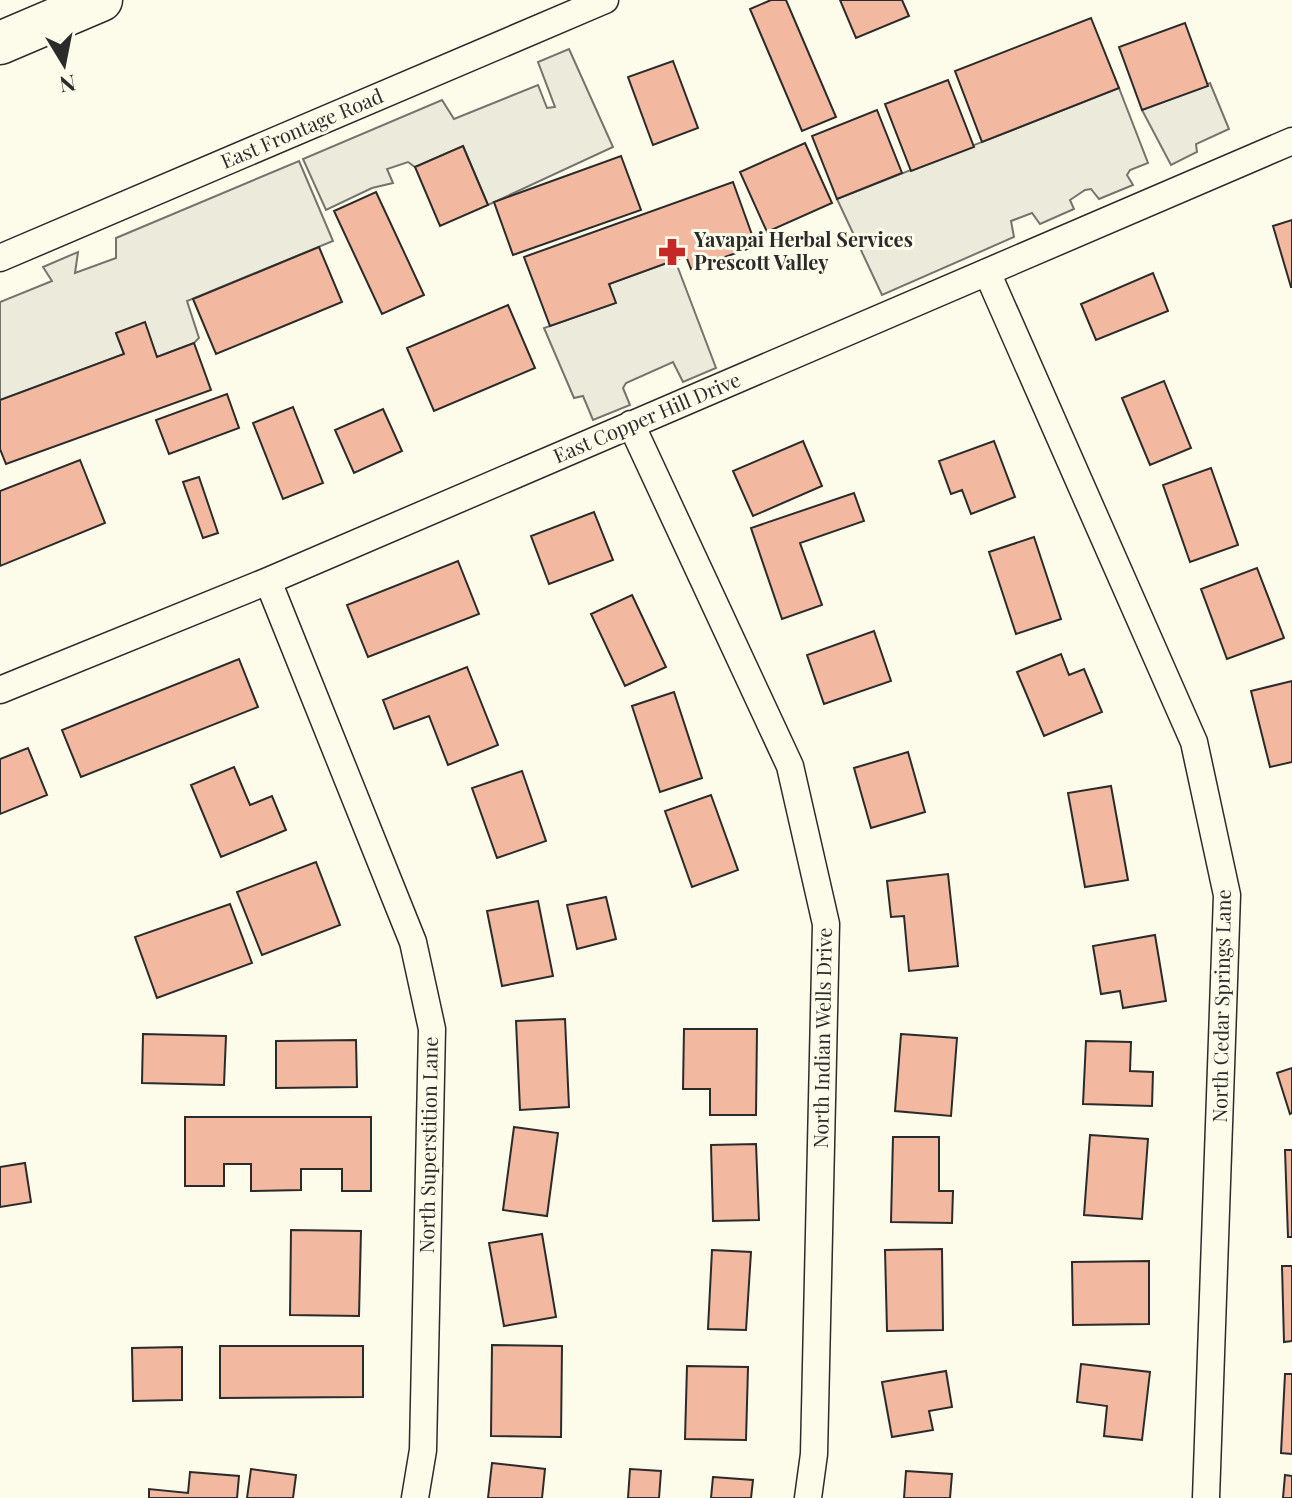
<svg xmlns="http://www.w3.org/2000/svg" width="1292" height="1498" viewBox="0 0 1292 1498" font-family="'Playfair Display',serif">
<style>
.parking{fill:#eceadb;stroke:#74746e;stroke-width:2}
.building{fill:#f2b8a0;stroke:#2b2b2b;stroke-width:2}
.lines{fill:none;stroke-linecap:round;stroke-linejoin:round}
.minor-casing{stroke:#2b2b2b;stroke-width:29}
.primary-casing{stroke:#2b2b2b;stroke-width:45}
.minor{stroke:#fdfbea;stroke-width:26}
.primary{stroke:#fdfbea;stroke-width:42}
.labels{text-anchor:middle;stroke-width:6;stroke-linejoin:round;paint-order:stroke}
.street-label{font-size:20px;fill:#2b2b2b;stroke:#fdfbea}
.poi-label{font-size:20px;font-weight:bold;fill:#2b2b2b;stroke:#fdfbea;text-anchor:start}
</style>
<rect width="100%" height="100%" fill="#fdfbea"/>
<path class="parking" d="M 569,49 L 613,147 L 488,205 L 463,146 L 415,167 L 408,162 L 387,169 L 393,183 L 372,188 L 326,210 L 303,159 L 442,100 L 454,119 L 538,85 L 547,108 L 555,107 L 538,62 Z
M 1210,83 L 1229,129 L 1196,144 L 1197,152 L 1171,165 L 1142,110 Z
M 1119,88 L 1148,163 L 1130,170 L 1127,175 L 1133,185 L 1099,199 L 1091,189 L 1085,190 L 1070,200 L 1074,209 L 1040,224 L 1032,213 L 1011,221 L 1014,237 L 882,295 L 837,199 Z
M 299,161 L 333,241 L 187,301 L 199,338 L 194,343 L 157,357 L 144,323 L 116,333 L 124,354 L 0,400 L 0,302 L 52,281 L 43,267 L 78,252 L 75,273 L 116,258 L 116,238 Z
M 675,260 L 716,368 L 683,382 L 673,362 L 626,383 L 623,388 L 630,405 L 593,420 L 583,396 L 574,398 L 544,328 L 615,303 L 609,284 Z"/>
<path class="building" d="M 771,0 L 786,0 L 836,117 L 802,131 L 750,9 Z
M 840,0 L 902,0 L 909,16 L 856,38 Z
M 1091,18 L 1119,88 L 982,142 L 955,71 Z
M 1185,23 L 1208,86 L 1142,110 L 1119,47 Z
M 673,61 L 698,128 L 653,145 L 628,77 Z
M 948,80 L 974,147 L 911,171 L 885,104 Z
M 877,110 L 902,173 L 837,199 L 812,136 Z
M 805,143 L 832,203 L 767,232 L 740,172 Z
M 463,146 L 488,205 L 440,226 L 415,167 Z
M 621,156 L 641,210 L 513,255 L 494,202 Z
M 733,182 L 756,246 L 691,269 L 686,256 L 609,284 L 616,303 L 550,326 L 524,257 Z
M 376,192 L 424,295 L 382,314 L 334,211 Z
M 1292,220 L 1292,287 L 1291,287 L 1273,226 Z
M 319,247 L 342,302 L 216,354 L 193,299 Z
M 1153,273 L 1168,311 L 1096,340 L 1081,304 Z
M 508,305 L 535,368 L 434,411 L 407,348 Z
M 145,322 L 157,357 L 194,343 L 211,390 L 6,464 L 0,449 L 0,400 L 124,354 L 116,333 Z
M 1164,381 L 1191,448 L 1150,465 L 1122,398 Z
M 227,394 L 239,428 L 169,454 L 156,420 Z
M 293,407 L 323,483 L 283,499 L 253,423 Z
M 383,409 L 402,451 L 354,473 L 335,430 Z
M 803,441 L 822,486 L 753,516 L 733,471 Z
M 994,441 L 1015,497 L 971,514 L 962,490 L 951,494 L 939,461 Z
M 80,460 L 105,523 L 0,566 L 0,491 Z
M 1211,468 L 1238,545 L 1190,562 L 1163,485 Z
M 199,477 L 218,533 L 203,538 L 183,482 Z
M 854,493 L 864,521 L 800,543 L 822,605 L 782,619 L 751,528 Z
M 594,512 L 613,560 L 549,584 L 531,536 Z
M 1034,537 L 1061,619 L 1016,634 L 989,552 Z
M 458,561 L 479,614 L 368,657 L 347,605 Z
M 1257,568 L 1284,638 L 1227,659 L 1201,589 Z
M 632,595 L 666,667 L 625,686 L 591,614 Z
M 874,631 L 891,681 L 824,704 L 807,655 Z
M 1061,654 L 1069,675 L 1084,669 L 1102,712 L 1044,736 L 1017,672 Z
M 239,659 L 258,707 L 81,777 L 62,730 Z
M 467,667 L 498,745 L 448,765 L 429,716 L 394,729 L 383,700 Z
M 1292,681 L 1292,762 L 1270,767 L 1251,691 Z
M 674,692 L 702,778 L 660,792 L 632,706 Z
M 28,748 L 47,795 L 0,814 L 0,759 Z
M 908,752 L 925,812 L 871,828 L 854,768 Z
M 234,767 L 250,805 L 272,796 L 286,830 L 221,857 L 191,785 Z
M 522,771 L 546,841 L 497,858 L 472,788 Z
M 1111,786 L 1128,880 L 1085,887 L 1068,793 Z
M 711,795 L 738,870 L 692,887 L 665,811 Z
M 316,862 L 340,925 L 262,955 L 237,892 Z
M 948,874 L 958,966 L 909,971 L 904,916 L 891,917 L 887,881 Z
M 606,897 L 616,939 L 577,949 L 567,905 Z
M 538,901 L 553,976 L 502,986 L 487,911 Z
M 230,904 L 252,963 L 157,998 L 135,937 Z
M 1155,935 L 1166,1001 L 1123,1008 L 1120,991 L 1101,994 L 1093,946 Z
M 565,1019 L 569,1107 L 520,1110 L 516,1021 Z
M 684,1029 L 757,1029 L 756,1115 L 710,1115 L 710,1089 L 683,1089 Z
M 143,1034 L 226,1036 L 224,1085 L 142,1083 Z
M 901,1034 L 957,1038 L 951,1116 L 895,1111 Z
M 356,1040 L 357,1087 L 276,1088 L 276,1041 Z
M 1086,1041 L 1131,1042 L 1130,1071 L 1153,1072 L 1152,1106 L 1083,1104 Z
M 1292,1068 L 1292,1113 L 1290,1114 L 1277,1073 Z
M 185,1117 L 371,1117 L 371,1191 L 342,1191 L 342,1169 L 301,1169 L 301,1190 L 251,1191 L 251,1164 L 224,1164 L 224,1186 L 185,1186 Z
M 514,1127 L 558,1133 L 547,1216 L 503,1210 Z
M 1090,1135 L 1148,1139 L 1142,1219 L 1084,1215 Z
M 893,1137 L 939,1137 L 939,1191 L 953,1191 L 952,1223 L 891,1222 Z
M 756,1144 L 759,1220 L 713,1221 L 711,1145 Z
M 1285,1150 L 1292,1150 L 1292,1237 L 1288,1237 Z
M 25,1163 L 31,1202 L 0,1207 L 0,1167 Z
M 291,1230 L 361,1231 L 359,1316 L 290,1315 Z
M 542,1234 L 556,1317 L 504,1326 L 489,1243 Z
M 942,1249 L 943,1330 L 887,1331 L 885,1250 Z
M 712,1250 L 751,1252 L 746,1330 L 708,1329 Z
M 1149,1261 L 1149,1324 L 1073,1325 L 1072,1262 Z
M 1282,1266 L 1292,1266 L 1292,1341 L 1284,1342 Z
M 492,1345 L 562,1346 L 561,1437 L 491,1436 Z
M 220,1346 L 363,1346 L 363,1397 L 220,1398 Z
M 182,1347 L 182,1400 L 133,1401 L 132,1348 Z
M 1081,1364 L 1150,1372 L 1142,1440 L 1104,1436 L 1107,1406 L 1077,1402 Z
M 687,1366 L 748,1367 L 746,1440 L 685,1439 Z
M 946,1371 L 952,1407 L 929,1411 L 933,1430 L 892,1437 L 882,1382 Z
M 1285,1374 L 1292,1374 L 1292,1454 L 1281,1453 Z
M 492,1463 L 545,1469 L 542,1498 L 488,1498 Z
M 251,1469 L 296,1475 L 293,1498 L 247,1498 Z
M 630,1469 L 661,1471 L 659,1498 L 628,1498 Z
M 906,1471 L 952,1474 L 950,1498 L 904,1498 Z
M 190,1472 L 239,1476 L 237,1498 L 149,1498 L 149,1489 L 188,1493 Z
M 1285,1475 L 1292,1476 L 1292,1498 L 1283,1498 Z
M 713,1477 L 753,1480 L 751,1498 L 711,1498 Z"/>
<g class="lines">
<g class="minor-casing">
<path id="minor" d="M 0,258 L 605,0
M 987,272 L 1194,742 L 1227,895 L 1206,1498
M 631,424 L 790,766 L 826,924 L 814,1454 L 808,1498
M 268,581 L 413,942 L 432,1029 L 423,1450 L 415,1498
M 0,690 L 268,581 L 1292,141"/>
</g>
<g class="primary-casing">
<path id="primary" d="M 0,43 L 101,0"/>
</g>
<use href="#minor" class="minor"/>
<use href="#primary" class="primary"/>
</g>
<defs>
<g id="pharmacy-bare" transform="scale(2.16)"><path d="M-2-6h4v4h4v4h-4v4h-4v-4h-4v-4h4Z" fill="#c62828" stroke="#fdfbea" stroke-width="2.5" paint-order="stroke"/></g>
</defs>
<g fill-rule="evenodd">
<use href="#pharmacy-bare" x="672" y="252"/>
</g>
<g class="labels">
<g class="street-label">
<text transform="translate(302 129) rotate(-23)" y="7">East Frontage Road</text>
<text transform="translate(647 418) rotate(-23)" y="7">East Copper Hill Drive</text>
<text transform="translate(1222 1006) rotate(-89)" y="7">North Cedar Springs Lane</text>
<text transform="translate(823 1038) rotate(-89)" y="7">North Indian Wells Drive</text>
<text transform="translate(429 1145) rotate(-89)" y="7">North Superstition Lane</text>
</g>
<g class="poi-label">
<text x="694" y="247">Yavapai Herbal Services<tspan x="694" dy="23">Prescott Valley</tspan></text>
</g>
</g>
<g transform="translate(64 64) rotate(170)" stroke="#fdfbea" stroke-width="6" paint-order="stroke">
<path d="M0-6L14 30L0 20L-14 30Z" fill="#2b2b2b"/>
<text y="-12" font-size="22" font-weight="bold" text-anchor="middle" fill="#2b2b2b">N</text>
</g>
</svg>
